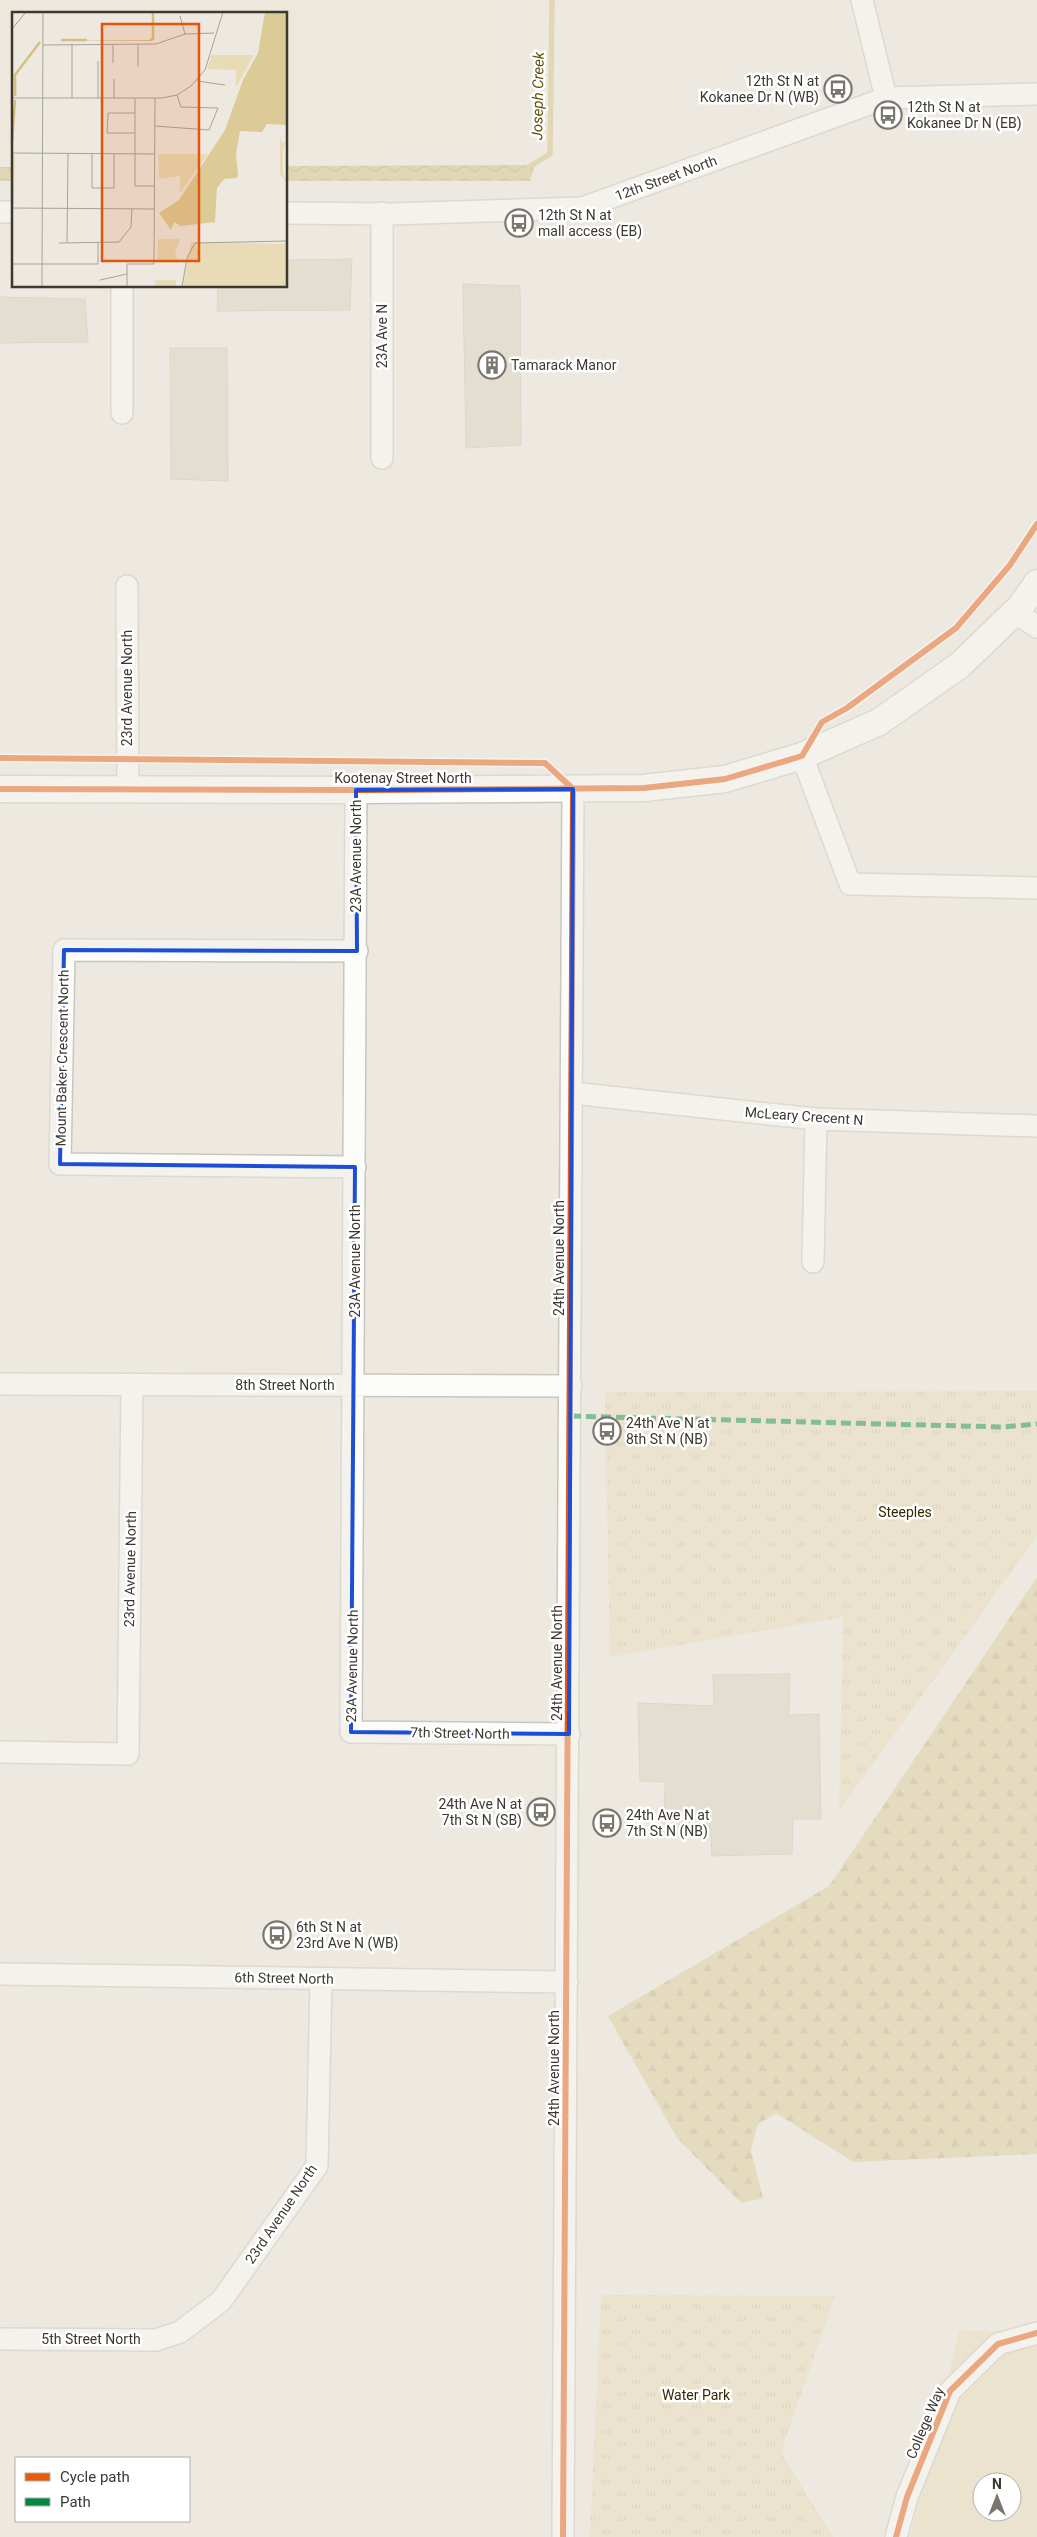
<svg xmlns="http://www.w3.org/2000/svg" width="1037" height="2537" viewBox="0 0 1037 2537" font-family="Roboto,sans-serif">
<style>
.built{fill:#ede7d4}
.grass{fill:#e8dbb6;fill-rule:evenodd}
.forest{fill:url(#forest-firs)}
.park{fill:url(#park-tufts)}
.water{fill:url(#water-waves)}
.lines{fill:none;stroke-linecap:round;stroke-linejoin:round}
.stream{stroke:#d6c080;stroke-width:5.5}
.building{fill:#d8d0bb;stroke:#c4c1ba}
.minor-casing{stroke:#c9c6be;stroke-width:24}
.tertiary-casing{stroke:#c9c6be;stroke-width:29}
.minor{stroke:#fcfcfa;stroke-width:21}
.tertiary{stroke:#fcfcfa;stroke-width:26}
.quiet{stroke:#00873e;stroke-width:5;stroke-dasharray:10 5;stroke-linecap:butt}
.cycleway-casing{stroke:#fff;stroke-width:9}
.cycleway{stroke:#e8590c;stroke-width:6}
.marked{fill:none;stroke:#1d4ed8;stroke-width:4;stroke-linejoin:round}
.labels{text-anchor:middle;stroke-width:5;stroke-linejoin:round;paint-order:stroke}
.poi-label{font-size:14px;fill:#3c3932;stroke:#fff;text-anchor:start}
.street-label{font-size:14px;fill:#3c3932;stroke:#fff}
.park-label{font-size:14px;fill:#352901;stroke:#fff}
.water-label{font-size:15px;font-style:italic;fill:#624e07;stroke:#fff}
.inset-river{fill:none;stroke:#d6c080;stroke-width:2.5}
.inset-road{fill:none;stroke:#a6a39a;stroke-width:1}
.view{fill:#df570e;fill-opacity:0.15;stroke:#df570e;stroke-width:2.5}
.inset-edge{fill:none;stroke:#3c3932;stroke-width:2.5}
</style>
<defs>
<pattern id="forest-firs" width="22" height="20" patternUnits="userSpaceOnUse" patternTransform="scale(1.25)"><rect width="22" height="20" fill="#dccb96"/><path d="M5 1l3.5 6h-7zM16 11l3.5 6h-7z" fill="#beaf82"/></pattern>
<pattern id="park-tufts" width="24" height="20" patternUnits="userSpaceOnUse" patternTransform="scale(1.25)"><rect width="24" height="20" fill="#e8dbb6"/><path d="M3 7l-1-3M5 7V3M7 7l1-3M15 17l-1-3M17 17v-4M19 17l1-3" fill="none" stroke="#c8bd9d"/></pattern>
<pattern id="water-waves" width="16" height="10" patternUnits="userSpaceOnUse" patternTransform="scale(1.25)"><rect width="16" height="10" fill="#d6c080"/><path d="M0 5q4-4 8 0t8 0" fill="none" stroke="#af9d69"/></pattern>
</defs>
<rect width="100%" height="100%" fill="#ede9e0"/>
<path class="built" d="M 0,0 L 500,0 L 502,155 L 286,157 L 286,14 L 14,14 L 14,158 L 0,158 Z"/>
<path class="grass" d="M 959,2330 L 1037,2332 L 1037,2537 L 910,2537 ZM 982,2482 L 1012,2482 L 1012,2512 L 982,2512 Z"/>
<path class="forest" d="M 1037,1577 L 1037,2154 L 853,2162 L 776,2113 L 757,2125 L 751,2151 L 763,2198 L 741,2203 L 677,2138 L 608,2016 L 829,1886 Z"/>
<path class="park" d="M 1037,1391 L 1037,1536 L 839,1811 L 843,1617 L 610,1657 L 605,1392 Z
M 601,2295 L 835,2296 L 781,2453 L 833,2537 L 590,2537 Z"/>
<path class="water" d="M 535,165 L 530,181 L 286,181 L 286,166 Z
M 0,167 L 14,167 L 14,181 L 0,181 Z"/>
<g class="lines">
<path class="stream" d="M 529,167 L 550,154 L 552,0"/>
</g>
<path class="building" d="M 352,259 L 350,310 L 217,311 L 218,286 L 286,286 L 286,260 Z
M 463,284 L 520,286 L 521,445 L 466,448 Z
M 0,297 L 85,299 L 88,342 L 0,343 Z
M 170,348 L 227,348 L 228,481 L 171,479 Z
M 790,1674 L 789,1715 L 819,1714 L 821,1819 L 793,1819 L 792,1854 L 712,1856 L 711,1834 L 664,1835 L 665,1782 L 640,1781 L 638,1703 L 714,1706 L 713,1675 Z"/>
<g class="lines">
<g class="minor-casing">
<path id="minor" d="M 862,0 L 886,98
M 0,212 L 14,212
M 286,213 L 390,214 L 582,208 L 886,98 L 1037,94
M 382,213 L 382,458
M 122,413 L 122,286
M 127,586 L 128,790
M 1015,612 L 1037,627
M 802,756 L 850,884 L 1037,888
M 356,790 L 351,1732 L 569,1734
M 572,1093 L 816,1119 L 1037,1126
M 355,1167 L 60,1164 L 64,950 L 357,951
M 813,1262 L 816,1119
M 0,1384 L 571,1386
M 0,1752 L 128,1754 L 132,1384
M 0,1974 L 567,1982
M 0,2339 L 156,2340 L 180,2332 L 221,2301 L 317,2166 L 321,1979
M 563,2537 L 573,789
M 896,2537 L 907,2497 L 950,2391 L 998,2344 L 1037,2333"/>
</g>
<g class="tertiary-casing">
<path id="tertiary" d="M 0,789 L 356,790 L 644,788 L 725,779 L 802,756 L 879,722 L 960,665 L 1021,606 L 1037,583"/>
</g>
<use href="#minor" class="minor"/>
<use href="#tertiary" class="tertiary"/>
<path class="quiet" d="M 571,1416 L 1002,1427 L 1037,1424"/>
<g class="cycleway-casing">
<path id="cycleway" d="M 0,758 L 545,763 L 573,789
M 0,789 L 356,790 L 644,788 L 725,779 L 802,756 L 822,722 L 847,708 L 956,628 L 1010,565 L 1037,524
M 563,2537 L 573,789
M 896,2537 L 907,2497 L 950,2391 L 998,2344 L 1037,2333"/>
</g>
<use href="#cycleway" class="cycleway"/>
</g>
<path d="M0 0H1037V2537H0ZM 573,789 L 569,1734 L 351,1732 L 355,1167 L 60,1164 L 64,950 L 357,951 L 356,790 Z" fill="#ede9e0" fill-opacity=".55" fill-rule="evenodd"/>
<path class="marked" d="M 573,789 L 569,1734 L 351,1732 L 355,1167 L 60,1164 L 64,950 L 357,951 L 356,790 Z"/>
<defs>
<g id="bus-ring" transform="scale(1.4375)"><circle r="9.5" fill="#fff" stroke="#7a776f" stroke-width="1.5"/><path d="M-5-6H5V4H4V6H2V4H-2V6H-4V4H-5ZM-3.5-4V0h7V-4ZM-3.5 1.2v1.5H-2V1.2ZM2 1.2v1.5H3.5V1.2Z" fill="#7a776f"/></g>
<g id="building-ring" transform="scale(1.4375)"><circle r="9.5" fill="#fff" stroke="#7a776f" stroke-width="1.5"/><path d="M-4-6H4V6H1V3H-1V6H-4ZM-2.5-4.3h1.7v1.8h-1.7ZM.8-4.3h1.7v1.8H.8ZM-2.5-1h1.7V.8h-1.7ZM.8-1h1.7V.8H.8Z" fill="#7a776f"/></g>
</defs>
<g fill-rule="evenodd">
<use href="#bus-ring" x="838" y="89"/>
<use href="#bus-ring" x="888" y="115"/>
<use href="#bus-ring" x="519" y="223"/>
<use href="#building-ring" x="492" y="365"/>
<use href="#bus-ring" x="607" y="1431"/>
<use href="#bus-ring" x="541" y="1812"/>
<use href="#bus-ring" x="607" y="1823"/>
<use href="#bus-ring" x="277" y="1935"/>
</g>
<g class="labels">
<g class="poi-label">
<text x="819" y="86" text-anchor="end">12th St N at<tspan x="819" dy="16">Kokanee Dr N (WB)</tspan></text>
<text x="907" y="112">12th St N at<tspan x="907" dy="16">Kokanee Dr N (EB)</tspan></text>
<text x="538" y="220">12th St N at<tspan x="538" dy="16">mall access (EB)</tspan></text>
<text x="511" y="370">Tamarack Manor</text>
<text x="626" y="1428">24th Ave N at<tspan x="626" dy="16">8th St N (NB)</tspan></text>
<text x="522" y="1809" text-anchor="end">24th Ave N at<tspan x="522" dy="16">7th St N (SB)</tspan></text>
<text x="626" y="1820">24th Ave N at<tspan x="626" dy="16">7th St N (NB)</tspan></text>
<text x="296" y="1932">6th St N at<tspan x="296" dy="16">23rd Ave N (WB)</tspan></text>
</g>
<g class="street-label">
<text transform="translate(666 178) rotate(-20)" y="5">12th Street North</text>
<text transform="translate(382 336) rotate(-90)" y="5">23A Ave N</text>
<text transform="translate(127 688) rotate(-90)" y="5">23rd Avenue North</text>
<text x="403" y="783">Kootenay Street North</text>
<text transform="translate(356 856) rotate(-90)" y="5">23A Avenue North</text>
<text transform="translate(62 1058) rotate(-89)" y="5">Mount Baker Crescent North</text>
<text transform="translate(804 1116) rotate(4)" y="5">McLeary Crecent N</text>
<text transform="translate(559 1258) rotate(-90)" y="5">24th Avenue North</text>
<text transform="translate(355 1261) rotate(-90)" y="5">23A Avenue North</text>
<text x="285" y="1390">8th Street North</text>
<text transform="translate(130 1569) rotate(-89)" y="5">23rd Avenue North</text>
<text transform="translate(557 1663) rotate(-90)" y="5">24th Avenue North</text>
<text transform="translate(352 1666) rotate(-89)" y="5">23A Avenue North</text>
<text transform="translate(460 1733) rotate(1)" y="5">7th Street North</text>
<text transform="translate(284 1978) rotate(1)" y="5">6th Street North</text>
<text transform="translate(554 2068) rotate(-90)" y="5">24th Avenue North</text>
<text transform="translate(281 2214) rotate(-56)" y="5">23rd Avenue North</text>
<text x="91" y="2344">5th Street North</text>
<text transform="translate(925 2423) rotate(-67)" y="5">College Way</text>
</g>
<g class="park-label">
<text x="905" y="1517">Steeples</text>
<text x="696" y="2400">Water Park</text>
</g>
<g class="water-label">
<text transform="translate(538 96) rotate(-89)" y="5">Joseph Creek</text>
</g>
</g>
<g transform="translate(12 12)">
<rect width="275" height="275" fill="#ede9e0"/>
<path d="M 268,125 L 271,131 L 275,128 L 271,138 L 271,161 L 275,172 L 268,162 ZM 179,230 L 275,232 L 275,275 L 171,275 ZM 143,268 L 164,268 L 164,275 L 143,275 Z" fill="#e8dbb6"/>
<path d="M 253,0 L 275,0 L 275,113 L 255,112 L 250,120 L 228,119 L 224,142 L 226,163 L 225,166 L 212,167 L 205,176 L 203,210 L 169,214 L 162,210 L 159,218 L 147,201 L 167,188 L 213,118 L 231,68 L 246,41 Z" fill="#dccb96"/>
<path d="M 200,43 L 242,43 L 224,75 L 224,58 L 195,57 ZM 146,142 L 196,142 L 168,181 L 168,164 L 147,167 ZM 0,143 L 3,143 L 2,192 L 0,192 ZM 146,227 L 168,227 L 163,242 L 168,251 L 145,250 Z" fill="#e8dbb6"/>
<path d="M 35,28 L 140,28 L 139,29 Z" fill="#d6c080"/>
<path class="inset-river" d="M 49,28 L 75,28M 138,28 L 141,27 L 141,0M 3,84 L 3,63 L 28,30M 0,130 L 3,88"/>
<path class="inset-road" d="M 168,4 L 173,22M 0,17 L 14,0M 126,32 L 126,55M 31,33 L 144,32 L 173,22 L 202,21M 101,51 L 101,32M 102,67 L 102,86M 185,69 L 213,73M 0,86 L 150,86 L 165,83 L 179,74 L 193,58 L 211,0M 60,86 L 60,32M 86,86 L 86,49M 123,86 L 123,174 L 143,174M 143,114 L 197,118 L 206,96 L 169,95 L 165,83M 123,121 L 95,121 L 96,101 L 123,101M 0,141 L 143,142M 80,142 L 80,176 L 102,176 L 102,142M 0,196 L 143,197M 55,230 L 56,142M 47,231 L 107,230 L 119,215 L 120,197M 0,252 L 86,252 L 86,231M 88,268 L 115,262M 30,275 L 31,0M 115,275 L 115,252 L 142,252 L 143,86M 170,275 L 175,246 L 183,231 L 275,229"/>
<path class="view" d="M 90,12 L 187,12 L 187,249 L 90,249 Z"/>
<rect width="275" height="275" class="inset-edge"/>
</g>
<rect x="15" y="2457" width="175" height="65" fill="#ffffff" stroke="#b1b0ad"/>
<rect x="25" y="2473" width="25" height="8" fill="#e8590c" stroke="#b1b0ad"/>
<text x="60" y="2482" font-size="15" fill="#3c3932">Cycle path</text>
<rect x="25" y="2498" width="25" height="8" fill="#00873e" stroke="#b1b0ad"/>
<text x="60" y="2507" font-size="15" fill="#3c3932">Path</text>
<g transform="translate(997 2497)"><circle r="24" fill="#ffffff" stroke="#b1b0ad"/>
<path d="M0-4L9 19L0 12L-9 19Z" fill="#7a776f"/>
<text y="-8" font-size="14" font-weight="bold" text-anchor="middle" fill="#3c3932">N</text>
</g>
</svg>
